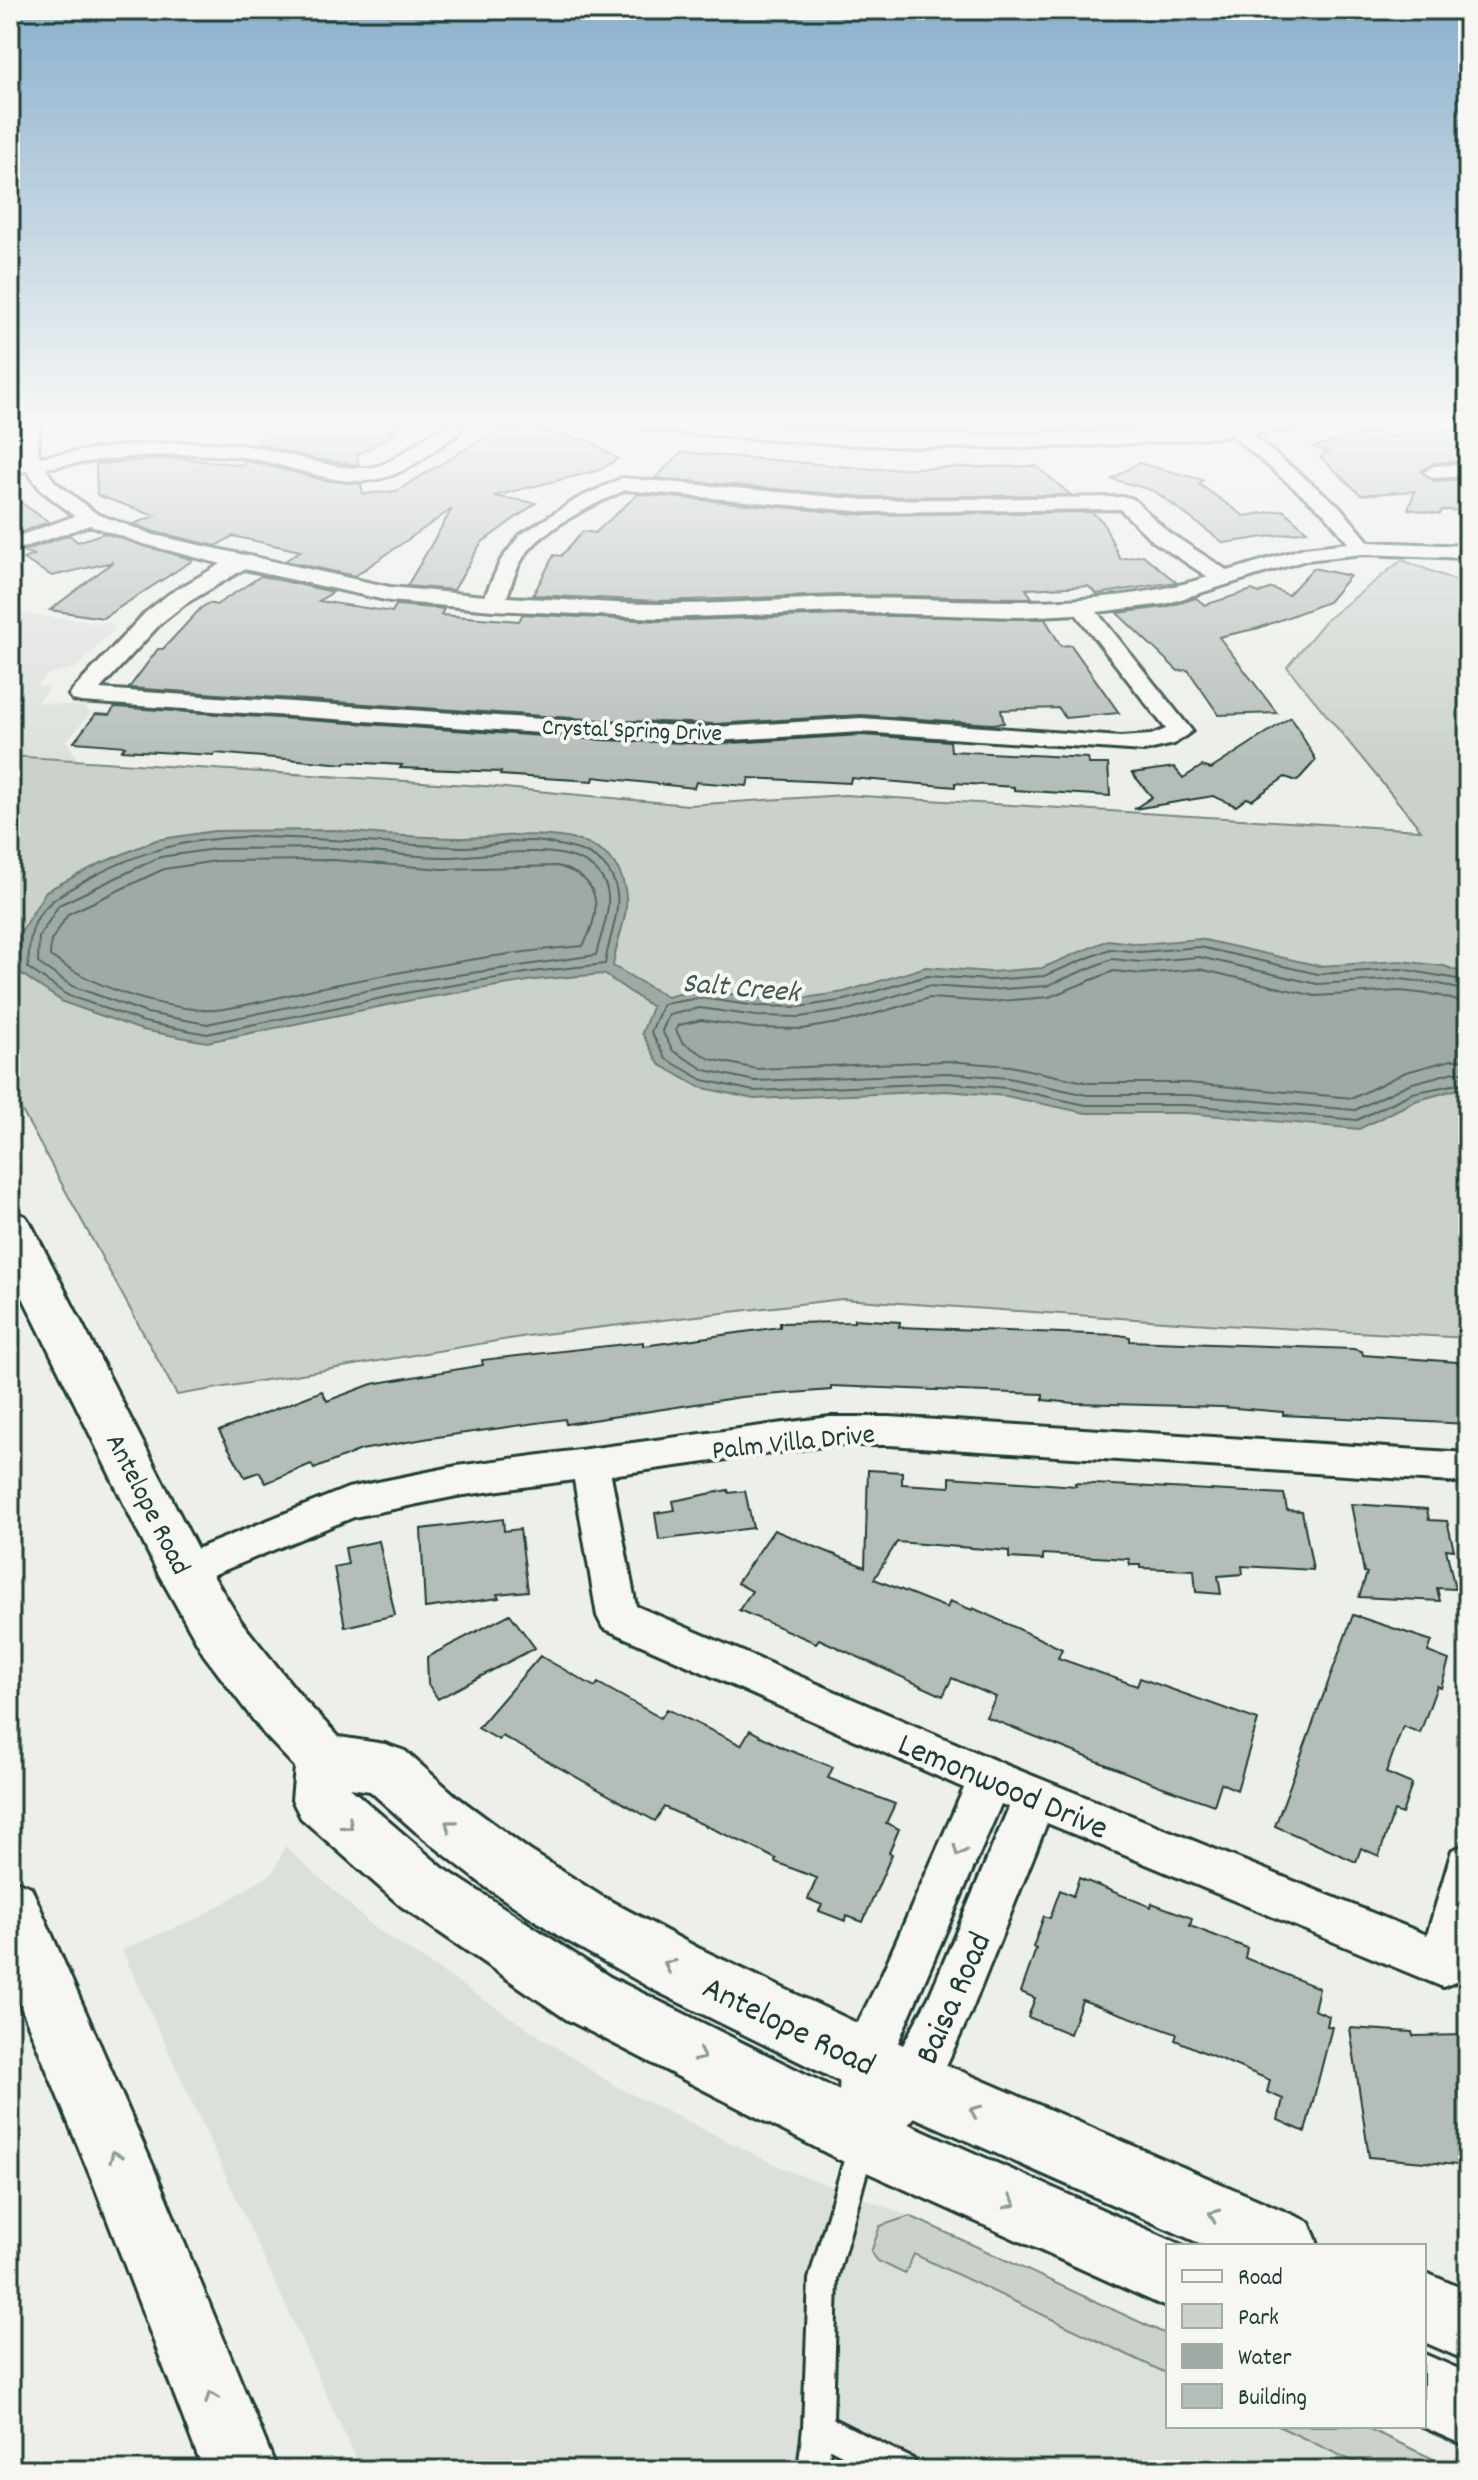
<svg xmlns="http://www.w3.org/2000/svg" width="1478" height="2480" viewBox="0 0 1478 2480" font-family="Dekko,sans-serif">
<style>
.built{fill:#dce0db}
.green{fill:#cbd2cc;stroke:#758880;stroke-width:2}
.water{fill:#9faaa4;stroke:#6c7e77;stroke-width:2}
.lines{fill:none;stroke-linecap:round;stroke-linejoin:round}
.shore{stroke:#526961;stroke-width:2}
.building{fill:#b4bdb8;stroke:#1f3d34;stroke-width:2}
.service-casing{stroke:#1f3d34;stroke-width:6}
.minor-casing{stroke:#1f3d34;stroke-width:6}
.tertiary-casing{stroke:#1f3d34;stroke-width:6}
.motorway-casing{stroke:#1f3d34;stroke-width:6}
.service{fill:#f6f6f2;fill-rule:evenodd}
.minor{fill:#f6f6f2;fill-rule:evenodd}
.tertiary{fill:#f6f6f2;fill-rule:evenodd}
.motorway{fill:#f6f6f2;fill-rule:evenodd}
.oneway{stroke:#8a9a93}
.labels{text-anchor:middle;stroke-width:8;stroke-linejoin:round;paint-order:stroke}
.far-street-label{font-size:24px;fill:#1f3d34;stroke:#f6f6f2}
.street-label{font-size:28px;fill:#1f3d34;stroke:#f6f6f2}
.water-label{font-size:30px;font-style:italic;fill:#3f5850;stroke:#f6f6f2}
.near-street-label{font-size:34px;fill:#1f3d34;stroke:#f6f6f2}
</style>
<rect width="100%" height="100%" fill="#edefea"/>
<filter id="ink" filterUnits="userSpaceOnUse"><feTurbulence type="fractalNoise" baseFrequency=".0125" numOctaves="2"/><feDisplacementMap in="SourceGraphic" scale="16" xChannelSelector="R" yChannelSelector="G"/><feConvolveMatrix kernelMatrix="1 2 1 2 8 2 1 2 1" color-interpolation-filters="sRGB"/></filter>
<g filter="url(#ink)">
<path class="built" d="M 10,613 L 111,623 L 115,628 L 76,668 L 48,674 L 37,686 L 50,688 L 37,702 L 85,707 L 91,713 L 66,741 L 78,760 L 10,756 Z
M 285,1846 L 374,1927 L 615,2086 L 787,2170 L 910,2216 L 1168,2335 L 1168,2426 L 1363,2426 L 1457,2470 L 361,2470 L 122,1950 L 202,1916 L 273,1873 Z"/>
<path class="green" d="M 1402,560 L 1468,585 L 1468,1338 L 1222,1325 L 842,1299 L 527,1336 L 177,1395 L 10,1089 L 10,756 L 484,786 L 688,805 L 845,795 L 1421,830 L 1287,667 L 1326,620 Z
M 910,2216 L 1168,2335 L 1168,2374 L 914,2254 L 905,2274 L 878,2261 L 871,2252 L 880,2226 Z
M 1278,2426 L 1363,2426 L 1457,2470 L 1371,2470 Z"/>
<path class="water" d="M 334,830 C 375,835 415,837 456,838 C 503,839 601,818 622,878 C 634,913 617,932 613,966 L 667,997 L 699,989 L 757,998 L 798,999 L 844,992 L 926,967 L 990,972 L 1042,968 L 1108,940 L 1140,944 L 1200,939 L 1320,966 L 1401,961 L 1444,966 L 1468,975 L 1468,1090 L 1458,1089 L 1415,1101 L 1359,1129 L 1187,1113 L 1086,1113 L 1006,1096 L 946,1091 L 754,1099 L 699,1087 L 659,1064 L 642,1033 L 652,1007 L 604,974 L 534,980 L 412,1000 L 207,1042 L 142,1030 L 63,1002 L 20,973 L 21,932 L 46,891 L 99,864 L 156,840 L 214,831 Z"/>
<g class="lines">
<path class="shore" d="M 243,837 C 317,837 390,845 464,847 C 489,847 518,838 543,842 C 565,846 594,850 608,870 C 629,900 609,932 605,964 L 532,972 L 411,992 L 207,1034 L 144,1022 L 67,995 L 28,968 C 29,949 29,930 40,914 C 52,897 72,888 90,878 C 140,851 186,839 243,837 Z
M 333,848 C 370,852 406,856 443,857 C 485,858 575,835 602,878 C 617,901 601,931 596,955 L 409,982 L 207,1024 L 147,1013 L 72,986 L 38,963 L 39,937 L 59,905 L 160,857 L 215,849 Z
M 333,860 L 442,869 L 557,866 C 602,878 603,909 583,946 C 493,953 406,971 318,988 C 291,994 227,1012 204,1010 C 150,1006 94,987 50,956 L 51,941 L 68,914 L 164,869 L 216,861 Z
M 1468,981 L 1401,969 L 1318,974 L 1200,947 L 1140,952 L 1110,949 L 1044,976 L 990,980 L 927,976 L 845,1000 L 799,1007 L 757,1006 L 700,998 L 663,1004 L 651,1032 L 666,1059 L 703,1080 L 754,1091 L 946,1083 L 1007,1088 L 1086,1105 L 1187,1105 L 1357,1120 L 1412,1093 L 1468,1082
M 1468,992 L 1440,984 L 1400,979 L 1317,984 L 1199,957 L 1140,962 L 1112,959 L 1046,986 L 990,990 L 928,986 L 847,1010 L 800,1017 L 756,1016 L 700,1008 L 669,1015 L 662,1031 L 673,1051 L 705,1070 L 755,1081 L 947,1073 L 1008,1078 L 1087,1095 L 1188,1095 L 1355,1110 L 1409,1084 L 1454,1072 L 1468,1072
M 1468,1004 L 1437,995 L 1400,991 L 1315,996 L 1199,969 L 1141,974 L 1114,971 L 1049,997 L 990,1002 L 929,998 L 850,1021 L 802,1029 L 755,1028 L 701,1020 L 679,1025 L 676,1030 L 682,1042 L 710,1059 L 757,1069 L 947,1061 L 1010,1066 L 1089,1083 L 1188,1083 L 1353,1098 L 1406,1072 L 1451,1060 L 1468,1060"/>
</g>
<path class="building" d="M 273,422 L 408,422 L 388,433 L 394,434 L 357,455 L 359,465 L 320,460 L 257,444 Z
M 507,424 L 590,441 L 618,459 L 600,470 L 494,496 L 536,503 L 481,543 L 454,590 L 407,586 L 452,509 L 355,576 L 285,561 L 300,551 L 233,536 L 216,546 L 155,532 L 133,524 L 155,516 L 97,495 L 96,464 L 177,458 L 242,465 L 245,461 L 257,463 L 323,480 L 361,484 L 363,494 L 396,491 Z
M 1468,428 L 1468,461 L 1434,463 L 1421,471 L 1434,481 L 1468,479 L 1468,511 L 1442,510 L 1440,514 L 1408,509 L 1415,491 L 1361,495 L 1320,457 L 1328,452 L 1313,447 L 1374,431 L 1389,437 Z
M 682,452 L 872,469 L 1036,466 L 1071,495 L 866,497 L 655,478 Z
M 1138,463 L 1203,480 L 1199,484 L 1244,516 L 1283,510 L 1307,531 L 1224,543 L 1154,491 L 1112,479 Z
M 638,494 L 866,515 L 1092,512 L 1103,522 L 1120,559 L 1143,555 L 1176,582 L 1097,594 L 1088,586 L 1026,589 L 1032,598 L 1025,598 L 840,595 L 658,601 L 533,595 L 554,555 L 561,556 L 583,531 L 595,533 Z
M 10,495 L 49,522 L 10,536 Z
M 104,533 L 193,560 L 103,618 L 50,610 L 113,562 L 52,576 L 23,559 L 34,555 L 23,551 L 69,535 L 78,542 Z
M 1313,568 L 1350,576 L 1328,602 L 1259,628 L 1219,637 L 1277,713 L 1219,715 L 1188,670 L 1178,671 L 1117,613 L 1165,607 L 1196,598 L 1205,605 L 1252,590 L 1259,593 L 1272,588 L 1288,595 Z
M 261,576 L 333,592 L 319,601 L 392,612 L 396,605 L 444,609 L 441,615 L 519,621 L 523,614 L 658,621 L 842,615 L 1045,619 L 1061,646 L 1071,645 L 1119,713 L 1065,718 L 1059,708 L 1001,710 L 1004,723 L 991,724 L 861,715 L 716,724 L 601,720 L 129,688 L 158,649 L 163,649 L 201,608 L 209,603 L 216,605 Z
M 115,707 L 601,740 L 716,744 L 861,735 L 950,741 L 951,751 L 1088,758 L 1089,764 L 1108,764 L 1110,796 L 1014,790 L 1014,787 L 955,783 L 955,787 L 851,778 L 850,783 L 749,778 L 747,786 L 696,782 L 694,788 L 594,777 L 593,781 L 543,778 L 500,775 L 501,772 L 400,768 L 402,765 L 346,762 L 345,764 L 215,753 L 214,755 L 122,750 L 125,746 L 74,742 L 96,714 L 109,715 Z
M 1291,717 L 1316,760 L 1297,781 L 1285,777 L 1252,800 L 1247,798 L 1236,806 L 1213,796 L 1134,809 L 1152,797 L 1132,773 L 1174,767 L 1183,778 L 1202,766 L 1211,769 Z
M 854,1319 L 900,1322 L 899,1327 L 1119,1335 L 1130,1337 L 1130,1341 L 1353,1349 L 1362,1351 L 1363,1355 L 1457,1362 L 1459,1366 L 1468,1366 L 1468,1424 L 1283,1415 L 1283,1412 L 1222,1407 L 1074,1403 L 1043,1400 L 1043,1394 L 831,1386 L 831,1390 L 741,1397 L 566,1424 L 565,1419 L 430,1438 L 361,1450 L 314,1469 L 311,1464 L 266,1483 L 259,1472 L 245,1477 L 219,1431 L 322,1391 L 327,1401 L 372,1384 L 483,1365 L 482,1360 L 643,1342 L 643,1346 L 780,1327 L 780,1323 L 854,1322 Z
M 868,1470 L 902,1472 L 902,1484 L 950,1487 L 950,1477 L 1076,1486 L 1075,1483 L 1284,1494 L 1287,1510 L 1302,1511 L 1313,1570 L 1242,1566 L 1243,1574 L 1218,1576 L 1221,1594 L 1196,1592 L 1194,1570 L 1140,1568 L 1140,1565 L 1130,1565 L 1129,1559 L 1043,1554 L 1043,1560 L 1009,1558 L 1009,1551 L 897,1542 L 874,1579 L 947,1608 L 950,1601 L 972,1610 L 973,1608 L 1062,1649 L 1058,1658 L 1137,1686 L 1140,1678 L 1258,1720 L 1237,1790 L 1221,1783 L 1214,1805 L 1160,1786 L 986,1717 L 996,1697 L 952,1678 L 943,1696 L 819,1639 L 816,1643 L 739,1610 L 752,1591 L 737,1583 L 774,1530 L 865,1567 Z
M 728,1490 L 729,1493 L 745,1491 L 753,1528 L 659,1540 L 655,1513 L 675,1510 L 673,1501 Z
M 1351,1504 L 1427,1509 L 1429,1520 L 1447,1521 L 1454,1550 L 1446,1549 L 1455,1589 L 1437,1588 L 1440,1601 L 1359,1597 L 1367,1573 L 1364,1572 Z
M 503,1519 L 504,1531 L 520,1529 L 528,1591 L 497,1594 L 499,1598 L 425,1608 L 421,1529 Z
M 379,1541 L 395,1615 L 345,1627 L 334,1567 L 348,1564 L 345,1548 Z
M 510,1614 L 535,1648 L 438,1699 L 428,1684 L 427,1657 Z
M 1353,1615 L 1432,1641 L 1428,1652 L 1449,1660 L 1441,1688 L 1437,1686 L 1420,1733 L 1403,1726 L 1386,1773 L 1412,1784 L 1402,1814 L 1394,1811 L 1379,1856 L 1361,1848 L 1356,1862 L 1275,1826 Z
M 540,1656 L 595,1687 L 598,1683 L 661,1718 L 667,1709 L 741,1745 L 750,1730 L 783,1748 L 833,1767 L 828,1778 L 895,1804 L 886,1823 L 899,1829 L 889,1853 L 892,1854 L 863,1922 L 847,1916 L 845,1921 L 819,1911 L 822,1905 L 808,1899 L 817,1878 L 775,1862 L 776,1859 L 753,1847 L 664,1807 L 655,1821 L 526,1749 L 502,1736 L 499,1740 L 478,1728 Z
M 1079,1878 L 1151,1907 L 1152,1903 L 1192,1918 L 1190,1926 L 1247,1948 L 1245,1958 L 1319,1988 L 1314,2010 L 1329,2016 L 1327,2026 L 1332,2027 L 1305,2132 L 1278,2120 L 1283,2099 L 1267,2092 L 1270,2080 L 1175,2040 L 1177,2034 L 1082,2000 L 1070,2034 L 1028,2017 L 1035,1998 L 1021,1992 L 1036,1949 L 1033,1947 L 1044,1916 L 1050,1918 L 1060,1890 L 1073,1896 Z
M 1350,2028 L 1412,2032 L 1413,2036 L 1468,2035 L 1468,2166 L 1369,2157 Z"/>
<g class="lines">
<g class="service-casing">
<path id="service" d="M 862,2130 L 872,2133 L 875,2143 L 837,2279 L 833,2419 L 913,2459 L 917,2470 L 871,2470 L 830,2449 L 828,2470 L 798,2470 L 803,2427 L 809,2279 L 849,2143 L 852,2133 Z"/>
</g>
<g class="minor-casing">
<path id="minor" d="M 22,422 L 40,422 L 38,449 L 40,457 C 106,447 174,438 241,445 C 283,450 325,470 367,468 C 399,467 434,419 459,425 L 461,429 L 459,433 C 432,451 407,475 373,480 C 330,486 284,462 241,457 C 175,450 110,458 45,468 L 55,482 L 97,514 L 154,535 L 390,587 L 485,596 L 501,560 L 520,535 L 577,499 L 622,478 L 866,500 L 1126,497 L 1133,499 L 1168,532 L 1228,571 L 1304,548 L 1348,543 L 1325,514 L 1216,422 L 1236,422 L 1339,506 L 1369,542 L 1468,546 L 1468,558 L 1363,554 L 1306,560 L 1165,604 L 1097,612 L 1192,731 L 1174,744 L 1144,751 L 861,732 L 716,741 L 601,737 L 81,702 L 73,700 L 69,695 L 73,690 L 145,613 L 169,594 L 221,564 L 140,543 L 90,525 L 10,552 L 10,539 L 75,516 L 41,490 L 27,471 L 10,473 L 10,463 L 21,461 L 18,449 ZM 625,490 L 866,512 L 1120,509 L 1153,541 L 1208,577 C 1087,614 964,597 840,598 C 780,599 719,605 658,604 C 608,604 557,599 507,597 C 512,582 517,564 528,551 C 551,524 593,505 625,490 ZM 244,569 L 390,601 L 493,610 L 658,618 L 842,612 L 1019,617 L 1076,614 L 1166,729 L 1151,735 L 1120,737 L 861,718 L 716,727 L 601,723 L 100,689 L 161,623 L 185,604 Z
M 1468,464 L 1468,476 L 1434,478 L 1424,472 L 1434,466 Z
M 830,1417 L 889,1417 L 1468,1453 L 1468,1483 L 889,1445 L 830,1445 L 611,1475 L 636,1606 L 1006,1765 L 1427,1935 L 1452,1850 L 1468,1844 L 1468,1959 L 1460,1980 L 1443,1987 L 1047,1823 L 971,2012 L 930,2100 L 881,2155 L 863,2162 L 845,2155 L 838,2137 L 840,2059 L 881,1976 L 964,1788 L 603,1628 L 597,1616 L 574,1480 L 457,1496 L 354,1517 L 183,1587 L 169,1582 L 163,1571 L 169,1560 L 348,1488 L 457,1466 ZM 1001,1804 L 1009,1807 L 929,1997 L 889,2071 L 890,2061 Z"/>
</g>
<g class="tertiary-casing">
<path id="tertiary" d="M 637,422 L 717,422 L 809,429 L 970,435 L 1130,431 L 1232,422 L 1302,422 L 1299,427 L 1290,429 C 1074,456 866,452 649,429 L 640,427 Z
M 10,1211 L 25,1216 L 32,1226 L 201,1556 L 242,1623 L 304,1700 L 339,1737 L 385,1744 L 405,1751 L 456,1796 L 529,1850 L 601,1896 L 698,1948 L 935,2060 L 1309,2222 L 1319,2246 L 1206,2246 L 889,2106 L 654,1990 L 559,1936 L 487,1888 L 416,1832 L 370,1791 L 350,1788 L 443,1868 L 610,1977 L 886,2114 L 1184,2246 L 1168,2246 L 1168,2308 L 840,2160 L 566,2019 L 401,1906 L 301,1818 L 292,1800 L 295,1767 L 264,1734 L 204,1655 L 157,1571 L 10,1271 Z
M 1424,2272 L 1468,2291 L 1468,2361 L 1424,2342 Z
M 1424,2354 L 1468,2373 L 1468,2447 L 1421,2426 L 1424,2426 Z"/>
</g>
<g class="motorway-casing">
<path id="motorway" d="M 10,1879 L 31,1887 L 153,2166 L 277,2470 L 203,2470 L 96,2190 L 10,1980 Z"/>
</g>
<use href="#service" class="service"/>
<use href="#minor" class="minor"/>
<use href="#tertiary" class="tertiary"/>
<use href="#motorway" class="motorway"/>
</g>
<defs><path id="oneway-chevron" d="M-2-3.5L2.5 0L-2 3.5" fill="none" stroke-width="1.6" stroke-linecap="round" stroke-linejoin="round" transform="scale(2)"/></defs>
<g class="oneway">
<use href="#oneway-chevron" transform="translate(348 1825) rotate(43)"/>
<use href="#oneway-chevron" transform="translate(450 1825) rotate(-143)"/>
<use href="#oneway-chevron" transform="translate(959 1851) rotate(113)"/>
<use href="#oneway-chevron" transform="translate(669 1965) rotate(-152)"/>
<use href="#oneway-chevron" transform="translate(700 2056) rotate(26)"/>
<use href="#oneway-chevron" transform="translate(975 2111) rotate(-156)"/>
<use href="#oneway-chevron" transform="translate(115 2156) rotate(-113)"/>
<use href="#oneway-chevron" transform="translate(1011 2203) rotate(24)"/>
<use href="#oneway-chevron" transform="translate(1214 2215) rotate(-156)"/>
<use href="#oneway-chevron" transform="translate(211 2397) rotate(-112)"/>
</g>
</g>
<linearGradient id="sky" x2="0" y2="1"><stop stop-color="#8bb0cd"/><stop offset="0.55" stop-color="#f7f8f6"/><stop offset="1" stop-color="#f7f8f6" stop-opacity="0"/></linearGradient>
<rect width="1478" height="769" fill="url(#sky)"/>
<g class="labels">
<g class="far-street-label">
<text transform="translate(632 729) rotate(2)" y="8">Crystal Spring Drive</text>
</g>
<g class="street-label">
<text transform="translate(793 1440) rotate(-6)" y="10">Palm Villa Drive</text>
<text transform="translate(150 1503) rotate(63)" y="10">Antelope Road</text>
</g>
<g class="water-label">
<text transform="translate(741 986) rotate(5)" y="10">Salt Creek</text>
</g>
<g class="near-street-label">
<text transform="translate(1004 1784) rotate(23)" y="12">Lemonwood Drive</text>
<text transform="translate(951 1997) rotate(-66)" y="12">Baisa Road</text>
<text transform="translate(790 2024) rotate(26)" y="12">Antelope Road</text>
</g>
</g>
<rect width="1478" height="2480" fill="none" stroke="#f6f6f2" stroke-width="40"/>
<rect x="20" y="20" width="1438" height="2440" fill="none" stroke="#1f3d34" stroke-width="3" filter="url(#ink)"/>
<rect x="1166" y="2244" width="260" height="184" fill="#f6f6f2" stroke="#a0aca6" stroke-width="2"/>
<rect x="1182" y="2270" width="40" height="12" fill="#f6f6f2" stroke="#a0aca6" stroke-width="2"/>
<text x="1238" y="2284" font-size="24" fill="#1f3d34">Road</text>
<rect x="1182" y="2304" width="40" height="24" fill="#cbd2cc" stroke="#a0aca6" stroke-width="2"/>
<text x="1238" y="2324" font-size="24" fill="#1f3d34">Park</text>
<rect x="1182" y="2344" width="40" height="24" fill="#9faaa4" stroke="#a0aca6" stroke-width="2"/>
<text x="1238" y="2364" font-size="24" fill="#1f3d34">Water</text>
<rect x="1182" y="2384" width="40" height="24" fill="#b4bdb8" stroke="#a0aca6" stroke-width="2"/>
<text x="1238" y="2404" font-size="24" fill="#1f3d34">Building</text>
</svg>
